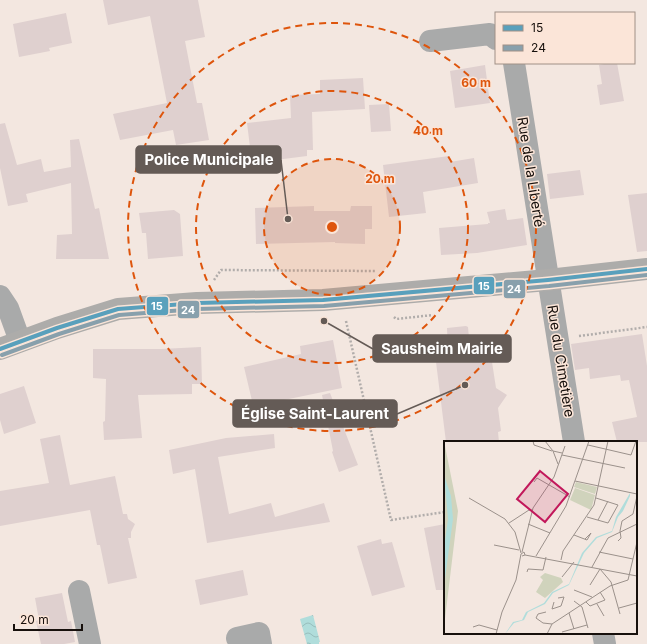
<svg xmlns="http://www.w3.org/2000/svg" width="647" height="644" viewBox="0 0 647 644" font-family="Inter,sans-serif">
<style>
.water{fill:url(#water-waves)}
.building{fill:#dfd0cf}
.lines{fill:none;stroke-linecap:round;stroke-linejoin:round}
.path{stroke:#b1adab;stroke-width:2.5;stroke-dasharray:2 2;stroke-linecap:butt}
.minor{stroke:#a9aaaa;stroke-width:22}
.major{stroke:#adacaa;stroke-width:22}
.bus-1-casing{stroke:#fbe5d8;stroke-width:7}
.bus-2-casing{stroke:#fbe5d8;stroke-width:7}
.bus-1{stroke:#59a0bc;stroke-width:4}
.bus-2{stroke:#88a0ac;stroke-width:4}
.ring{fill:none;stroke:#de550c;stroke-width:2;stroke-dasharray:7 5}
.labels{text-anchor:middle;stroke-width:3;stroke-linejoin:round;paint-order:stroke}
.street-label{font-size:14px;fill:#17100c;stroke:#fbe5d8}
.inset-road{fill:none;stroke:#9b918b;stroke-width:1}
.view{fill:#c2185b;fill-opacity:0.15;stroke:#c2185b;stroke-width:2}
.inset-edge{fill:none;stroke:#17100c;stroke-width:2}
.centre{fill:#de550c;stroke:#fbe5d8;stroke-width:2}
.ring-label{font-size:12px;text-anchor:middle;font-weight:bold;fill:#de550c;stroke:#fbe5d8;stroke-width:3;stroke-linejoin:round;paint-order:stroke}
.leader{fill:none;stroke:#645b56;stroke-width:1.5}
.callout-dot{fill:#645b56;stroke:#fbe5d8;stroke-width:1.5}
.callout{fill:#645b56;stroke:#645b56;stroke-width:1.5}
.callout-label{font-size:15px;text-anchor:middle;font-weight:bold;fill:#fff}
.line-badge{stroke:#fbe5d8;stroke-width:1.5}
.badge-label{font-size:11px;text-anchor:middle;font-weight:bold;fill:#fff}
</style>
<defs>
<pattern id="water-waves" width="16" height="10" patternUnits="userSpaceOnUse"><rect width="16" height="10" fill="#b0dddb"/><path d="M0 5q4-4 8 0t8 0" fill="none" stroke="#97bdbb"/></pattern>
</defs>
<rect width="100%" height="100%" fill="#f3e7e0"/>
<path class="water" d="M 313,615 L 320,642 L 319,642 L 319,644 L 307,644 L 300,619 Z"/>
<path class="building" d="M 103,0 L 198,0 L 205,37 L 185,41 L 197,103 L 202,103 L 209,140 L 176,145 L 173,130 L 120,140 L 113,114 L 167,103 L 150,16 L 108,25 Z
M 66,13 L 72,43 L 49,48 L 50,51 L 19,57 L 13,24 Z
M 609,63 L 617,63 L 624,101 L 600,105 L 597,85 L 602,84 L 599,65 Z
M 485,65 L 490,103 L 455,108 L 450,71 Z
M 363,78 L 365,109 L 312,112 L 313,150 L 307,150 L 307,156 L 252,163 L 247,123 L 291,118 L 290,95 L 320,94 L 320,80 Z
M 389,104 L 391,131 L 371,132 L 369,105 Z
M 5,123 L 17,165 L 41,159 L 44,172 L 71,167 L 70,140 L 79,139 L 95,209 L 99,208 L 109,259 L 56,259 L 57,235 L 72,234 L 71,183 L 26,194 L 28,202 L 8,206 L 0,168 L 0,124 Z
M 449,156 L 450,162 L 474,158 L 478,183 L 423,192 L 426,213 L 389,217 L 383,165 Z
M 580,170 L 584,195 L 550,199 L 547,174 Z
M 647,193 L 647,251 L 637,252 L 628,195 Z
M 314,206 L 314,211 L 350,211 L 351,206 L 372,206 L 372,229 L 365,229 L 365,244 L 335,243 L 335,242 L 256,244 L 255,208 Z
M 505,209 L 507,220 L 523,218 L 527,245 L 477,253 L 441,255 L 439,228 L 488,224 L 488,223 L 490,223 L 487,212 Z
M 174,210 L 180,214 L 183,256 L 148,259 L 146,233 L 142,233 L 139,213 Z
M 466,326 L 468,327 L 470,349 L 486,347 L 488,363 L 492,362 L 496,388 L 507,395 L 498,408 L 501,431 L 498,432 L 499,442 L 446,442 L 435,354 L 448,352 L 447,328 Z
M 642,334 L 647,366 L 647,442 L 617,442 L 612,422 L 637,417 L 629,380 L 621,381 L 620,375 L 590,379 L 589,368 L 575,370 L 571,344 Z
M 333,340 L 342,388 L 284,400 L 288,415 L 257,422 L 244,367 L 301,354 L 300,346 Z
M 201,347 L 202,384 L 192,384 L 192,394 L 138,395 L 142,438 L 104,440 L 103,422 L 105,421 L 106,379 L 93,378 L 93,349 L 161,349 Z
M 24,386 L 36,423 L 4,434 L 0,420 L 0,394 Z
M 330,393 L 358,465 L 339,472 L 332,452 L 333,451 L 322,395 Z
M 274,434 L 275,448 L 218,457 L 229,514 L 271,503 L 275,517 L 324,503 L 330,522 L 207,543 L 195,469 L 173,474 L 169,450 L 226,438 Z
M 60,435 L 70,485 L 115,476 L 123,514 L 127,514 L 128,519 L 135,524 L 131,532 L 131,538 L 128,538 L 137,578 L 108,584 L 100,545 L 97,545 L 90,510 L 0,526 L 0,491 L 49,483 L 40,439 Z
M 445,524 L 445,590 L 436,590 L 424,528 Z
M 381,539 L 382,544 L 392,542 L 405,587 L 372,596 L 357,546 Z
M 243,570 L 248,595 L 200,605 L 195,580 Z
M 62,593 L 68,622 L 71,621 L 75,642 L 64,644 L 41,644 L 36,621 L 39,620 L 35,598 Z"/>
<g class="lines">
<path class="path" d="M 214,280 L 221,270 L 376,271
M 394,317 L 396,319 L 433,315
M 346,321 L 391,520 L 445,512
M 579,336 L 647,327"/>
<path class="minor" d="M 430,41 L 490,34 L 496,39
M 514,63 L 574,442
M 0,296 L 8,308 L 20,341
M 79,591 L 90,644
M 603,633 L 605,644
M 237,638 L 259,633 L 261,644"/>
<path class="major" d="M 0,349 L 57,328 L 118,309 L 197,303 L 323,300 L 548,280 L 647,269"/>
<g class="bus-1-casing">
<path id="bus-1" d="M 0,349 L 57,328 L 118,309 L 197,303 L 323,300 L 548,280 L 647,269"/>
</g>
<g class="bus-2-casing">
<path id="bus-2" d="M 2,355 L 59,334 L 119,315 L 197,309 L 324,306 L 549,286 L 647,275"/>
</g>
<use href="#bus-1" class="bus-1"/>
<use href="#bus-2" class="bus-2"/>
</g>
<circle cx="332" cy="227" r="68" fill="#de550c" fill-opacity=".12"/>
<g class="ring">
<circle cx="332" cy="227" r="68"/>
<circle cx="332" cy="227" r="136"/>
<circle cx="332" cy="227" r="204"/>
</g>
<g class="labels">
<g class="street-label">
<text transform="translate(531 172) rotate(81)" y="5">Rue de la Liberté</text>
<text transform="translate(561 361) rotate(81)" y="5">Rue du Cimetière</text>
</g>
</g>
<g transform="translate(444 441)">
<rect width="193" height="193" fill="#f3e7e0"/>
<path d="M 0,0 L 14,70 L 0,186 ZM 132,41 L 153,46 L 151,53 L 130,46 ZM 101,132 L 117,137 L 119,141 L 101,157 L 92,151 L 99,139 L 96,136 Z" fill="#d0d3bc"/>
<path d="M 131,47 L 151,54 L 147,69 L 126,59 Z" fill="#d0d3bc"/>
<path d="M 0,34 L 7,55 L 9,78 L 0,145 L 0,107 L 4,78 ZM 186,52 L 186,55 L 179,70 L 174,76 L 168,91 L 153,97 L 140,112 L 125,144 L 109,152 L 101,163 L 84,171 L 80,179 L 70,182 L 61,193 L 69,181 L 78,179 L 82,171 L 100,162 L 108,151 L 125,143 L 138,112 L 152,96 L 168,90 L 172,76 Z" fill="#b0dddb"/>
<path class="inset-road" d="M 89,0 L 90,4 L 108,10M 101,0 L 109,10 L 118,12M 144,4 L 187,14 L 192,0M 109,10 L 114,23M 118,14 L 181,27M 131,40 L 193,53M 90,41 L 93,37 L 126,56M 25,57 L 61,78 L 71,91 L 77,112M 143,76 L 164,82 L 174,64 L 152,57M 154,79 L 164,60M 65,82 L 85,69 L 89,69M 84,83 L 106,92M 130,94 L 143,99 L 147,92 L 141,98M 174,100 L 177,97 L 176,90 L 178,80 L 189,73 L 193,55M 50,104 L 75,109M 78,111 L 89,67 L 110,36 L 121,5M 155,111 L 189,118M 81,114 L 193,135M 92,115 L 122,65 L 145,0M 117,119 L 119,110 L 150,64 L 164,0M 148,126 L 164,97 L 193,83M 83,131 L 84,128 L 99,129 L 102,116M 118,136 L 130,121M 146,144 L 156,128 L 167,141 L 176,173M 130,149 L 148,156M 130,160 L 138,166 L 144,187M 110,161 L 108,168 L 117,165 L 120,156 L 114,157M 142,161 L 146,165 L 161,159 L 156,151M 153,163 L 160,175M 175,167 L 193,162M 102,171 L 94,173 L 92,177 L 99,182 L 108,183M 125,172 L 130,188M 29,186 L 35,184 L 53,189M 118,191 L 143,184M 52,193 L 58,171 L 72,139 L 77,113 L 80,111 L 81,114 L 78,115M 103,193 L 108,183 L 166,145 L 184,139 L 193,101"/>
<path class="view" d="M 96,30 L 124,53 L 101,81 L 73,58 Z"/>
<rect width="193" height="193" class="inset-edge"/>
</g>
<circle cx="332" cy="227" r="6" class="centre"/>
<g class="ring-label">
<text x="476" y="87">60 m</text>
<text x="428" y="135">40 m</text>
<text x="380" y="183">20 m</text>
</g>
<path class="leader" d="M288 219L281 160M324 321L373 349M465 385L397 414"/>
<g class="callout-dot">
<circle cx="288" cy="219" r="4"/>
<circle cx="324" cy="321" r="4"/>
<circle cx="465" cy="385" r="4"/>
</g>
<g class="callout">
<rect x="136" y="146" width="145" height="27" rx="4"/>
<rect x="373" y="335" width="138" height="27" rx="4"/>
<rect x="233" y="400" width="164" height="27" rx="4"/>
</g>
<g class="callout-label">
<text x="209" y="165">Police Municipale</text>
<text x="442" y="354">Sausheim Mairie</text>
<text x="315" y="419">Église Saint-Laurent</text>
</g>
<g class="line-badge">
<rect x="473" y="276" width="22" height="19" rx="4" fill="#59a0bc"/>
<rect x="503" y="279" width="23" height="20" rx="4" fill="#88a0ac"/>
<rect x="146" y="296" width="23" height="20" rx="4" fill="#59a0bc"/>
<rect x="177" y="300" width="23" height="19" rx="4" fill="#88a0ac"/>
</g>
<g class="badge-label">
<text x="484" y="290">15</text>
<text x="514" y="293">24</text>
<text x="157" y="310">15</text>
<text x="188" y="314">24</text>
</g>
<rect x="495" y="12" width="140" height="52" fill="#fbe5d8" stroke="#a09086"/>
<rect x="503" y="25" width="20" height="6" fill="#59a0bc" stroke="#a09086"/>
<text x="531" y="32" font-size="12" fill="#17100c">15</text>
<rect x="503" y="45" width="20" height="6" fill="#88a0ac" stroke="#a09086"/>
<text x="531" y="52" font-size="12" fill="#17100c">24</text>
<path d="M14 624v6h68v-6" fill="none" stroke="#17100c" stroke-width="2"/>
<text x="20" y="624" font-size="12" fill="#17100c" stroke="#fbe5d8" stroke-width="3" paint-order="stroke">20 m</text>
</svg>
